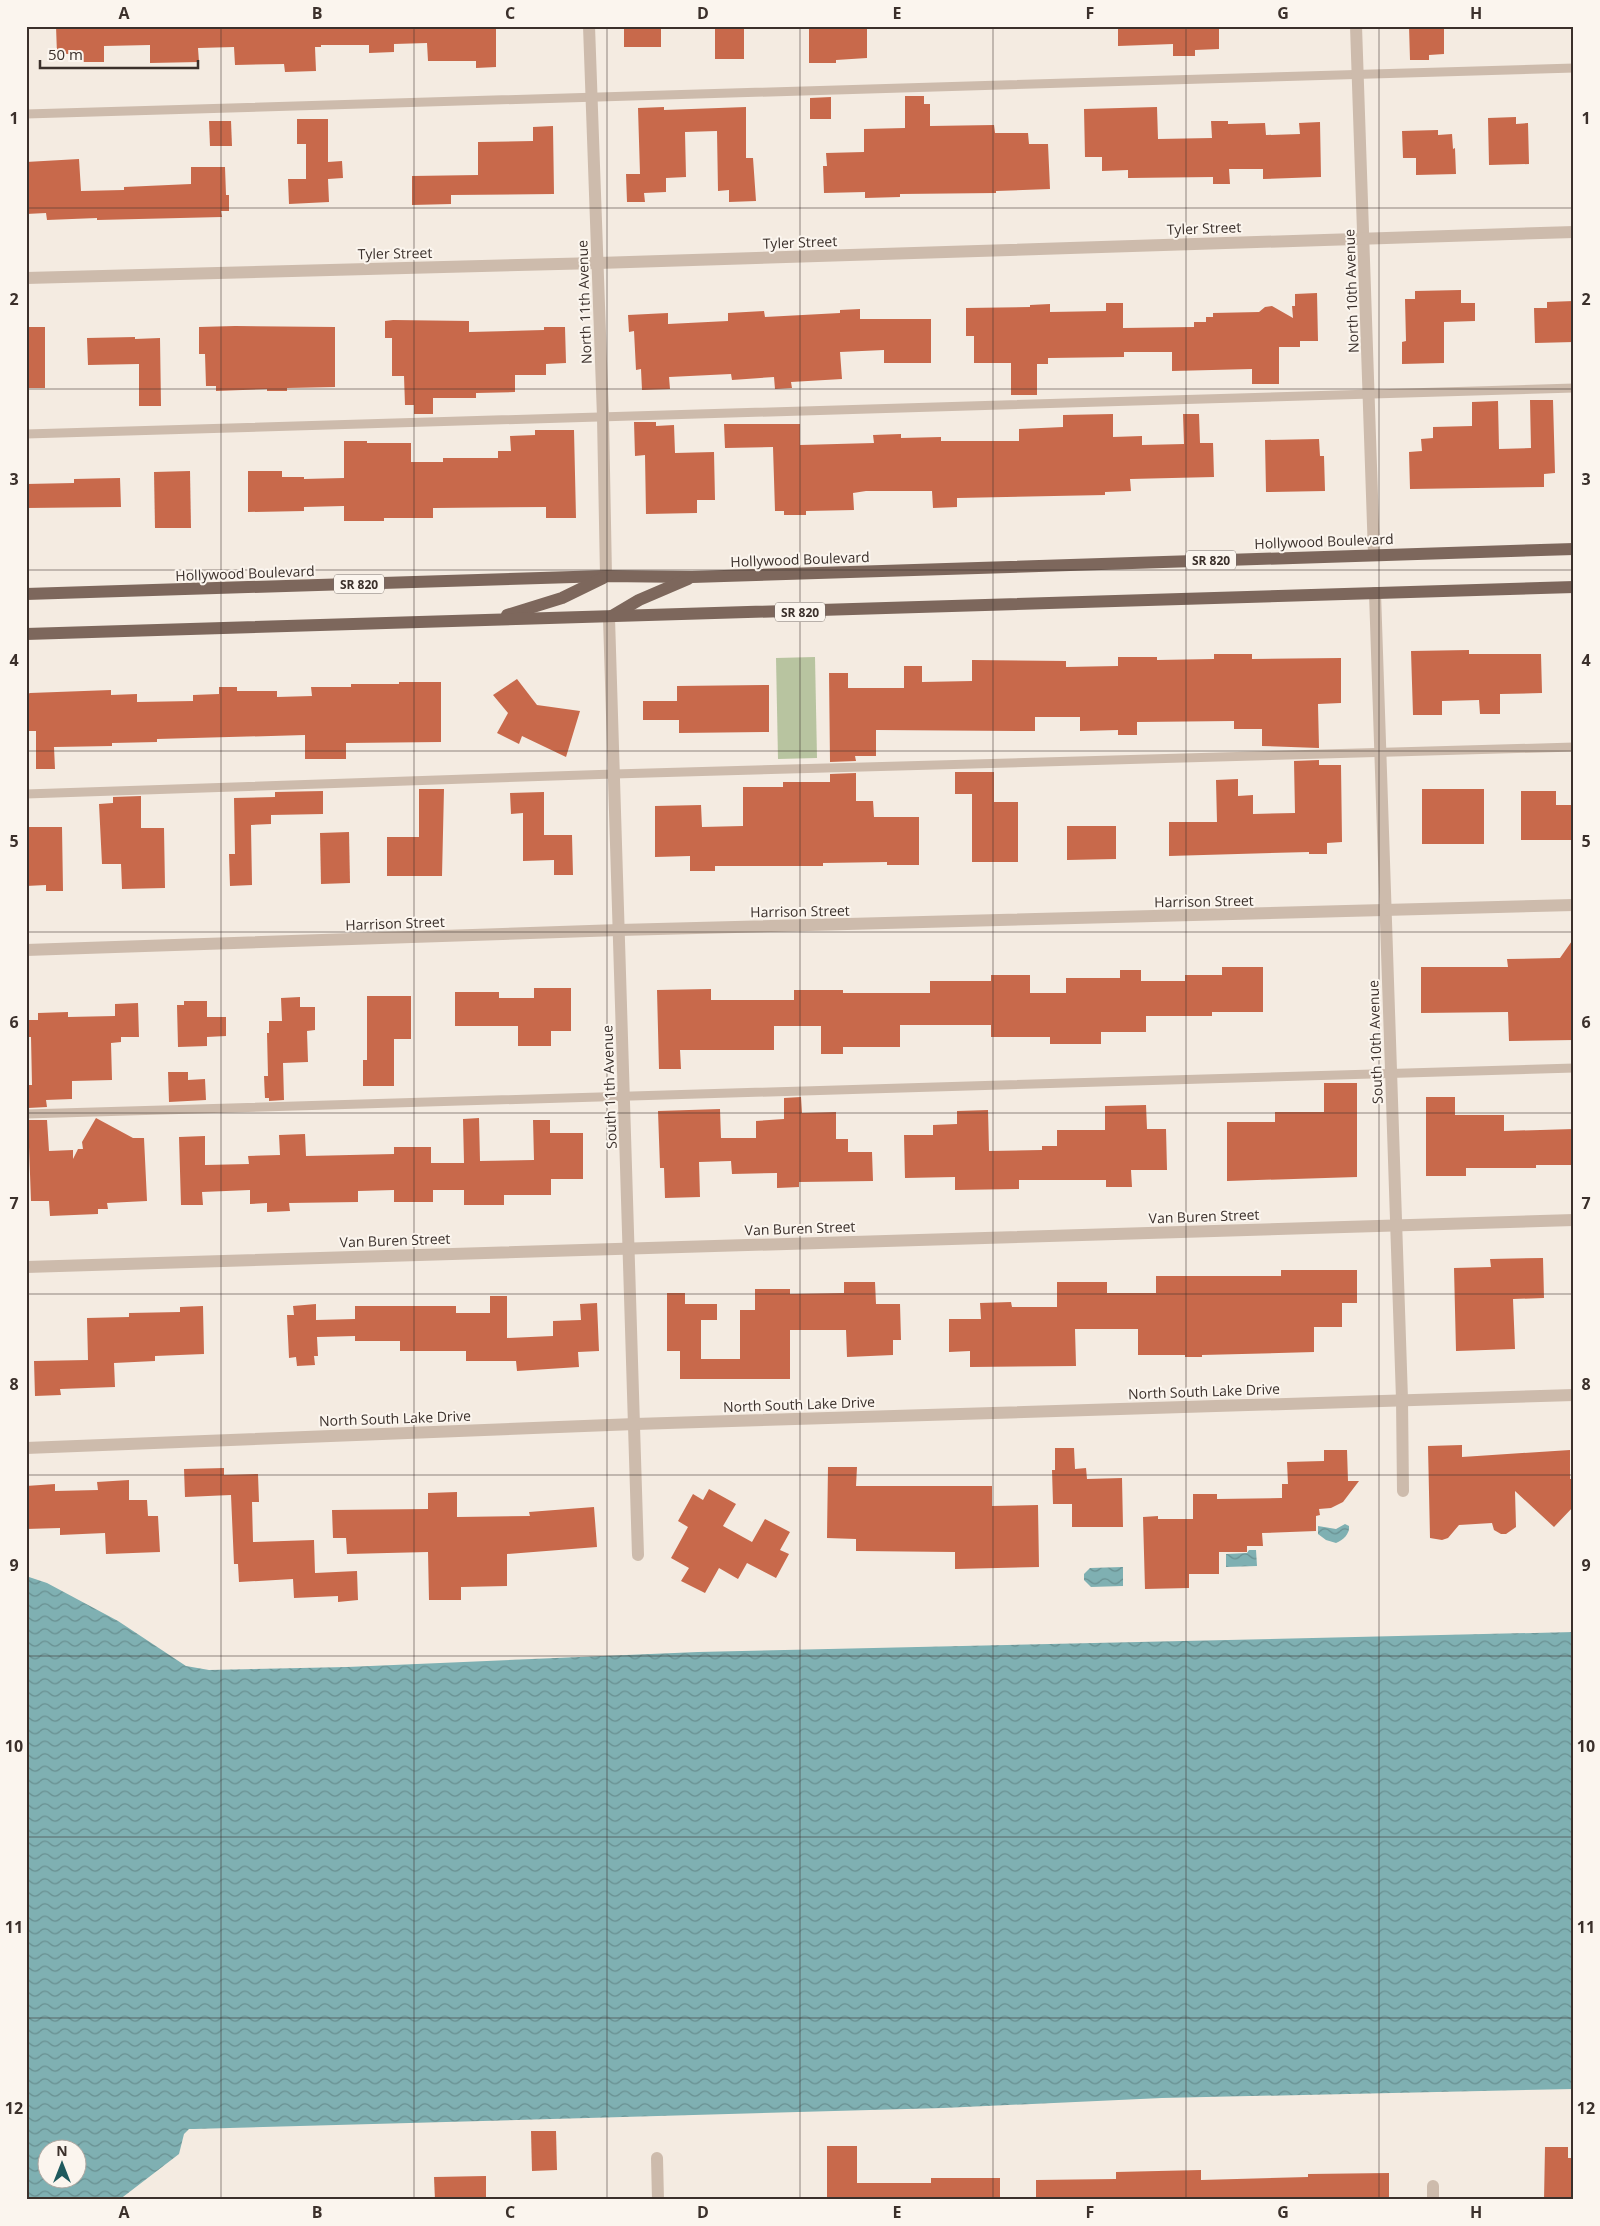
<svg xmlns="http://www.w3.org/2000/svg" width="1600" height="2226" viewBox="0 0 1600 2226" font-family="'Open Sans',sans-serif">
<defs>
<pattern id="water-waves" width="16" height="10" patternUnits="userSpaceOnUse" patternTransform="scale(1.25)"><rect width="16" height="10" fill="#7fb0b2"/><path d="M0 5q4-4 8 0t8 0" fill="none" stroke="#699091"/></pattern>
</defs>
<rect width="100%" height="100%" fill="#f4ebe1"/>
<path fill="#b8c4a0" d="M815,657L817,758L778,759L776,658Z"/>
<g fill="url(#water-waves)" fill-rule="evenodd">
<path d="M1345,1524L1349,1526C1350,1534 1343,1540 1336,1543L1326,1540L1318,1534V1526L1336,1529Z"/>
<path d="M1249,1550H1256L1257,1566L1226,1567V1554L1247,1553Z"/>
<path d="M1123,1567V1586L1091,1587L1084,1580V1574L1090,1568Z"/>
<path d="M26,1576L47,1583L118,1621L186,1666L209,1670L347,1667L698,1652L1574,1632V2089L1162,2098L943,2108L194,2129H189L184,2134L179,2154L119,2200H26ZM78,2148V2178H48V2148Z"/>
</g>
<g fill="#c8694b">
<path d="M56,26H496V67L476,68V61H428L427,43L394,44V52L369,53V45H321V47H315L316,71L285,72L284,64L235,65L234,47L198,48L199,62L150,63V45L104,46V62H78V54H57Z"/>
<path d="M641,26H661V47H624V29H641Z"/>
<rect x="715" y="26" width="29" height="33"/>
<path d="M809,26H867V58L836,60V63H809Z"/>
<path d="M1118,26H1219V49L1195,50V56H1173V44L1118,46Z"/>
<path d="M1409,26H1444V54L1429,55V60H1410Z"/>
<path d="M905,96H924V104H930V126L994,125L995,133H1028L1029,144H1048L1050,189L996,191V193L900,194V197L865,198V192L824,193L823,166H827L826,153L864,152V129L905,128Z"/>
<path d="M831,97V119H810V98Z"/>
<path d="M664,107V110L746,107V158H753L756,201L729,202V190L718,191L717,131L685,132L686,177L666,178V192L644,193L645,202H627L626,174H640L638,108Z"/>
<path d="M1157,107L1158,139L1212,138L1211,121H1228V124L1265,123L1266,135L1300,134L1299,123L1320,122L1321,177L1263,179V169H1229L1230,184H1213V177L1128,178V170L1102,171V157H1085L1084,109Z"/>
<path d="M1516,117V124L1528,123L1529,164L1489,165L1488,118Z"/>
<path d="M297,119H328V162L342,161L343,178L328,179L329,202L289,204L288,179H306V144H297Z"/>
<path d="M209,121H231L232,146H210Z"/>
<path d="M553,126L554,194L451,195V204L412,205V176L478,175V142L533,141V127Z"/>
<path d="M1438,130V135L1452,134L1453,149L1455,148L1456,174L1416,175V158H1403L1402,131Z"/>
<path d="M79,159L81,191L124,190V187L191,184V167H225L226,195H229V211H221L222,217L97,220V218L47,220L46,213L26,214V162Z"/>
<path d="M1461,290V303H1475V321L1444,322V363L1402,364V342L1406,341L1405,299H1415V291Z"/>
<path d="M1317,293L1318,341H1300V347H1279V384H1252V369L1172,371V352H1124V357L1048,358V364H1037V395H1011V363H974V336H966V308L1030,307V305L1050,304V312L1106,311V303H1123V328L1194,327V322H1206V317H1213V313L1259,312L1265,307L1272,306L1293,318L1292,306H1295V294Z"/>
<path d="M1574,301V342L1535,343L1534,308H1547V302Z"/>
<path d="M860,309V319H931V363H884V350L840,352L842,379L791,382L792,388L775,389L774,377L732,380L731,374L669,377L670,389L642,390L641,369L636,370L634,331L629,332L628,315L668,313V324L728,321V313L764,311L765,317L840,313V310Z"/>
<path d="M393,320L469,321V332L544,330V327H565L566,363L546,364V375H515V392L476,393V398H433V414H414V405H405L404,376H392V338H385V321Z"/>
<path d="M235,326L335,327V387L287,388V391H267V389L216,391V386H206L205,354H199V327Z"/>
<rect x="26" y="327" width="19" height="61"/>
<path d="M135,337V339L160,338L161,406H139V364L88,365L87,338Z"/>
<path d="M1530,400H1553L1555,473L1544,474V487L1410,489L1409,452L1422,451L1421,439L1433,438V427L1472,426V402L1498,401L1499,449L1531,448Z"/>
<path d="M1113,414V437L1142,436V445L1184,444L1183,414H1199L1200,443H1213L1214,477L1130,479L1131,491L1105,492V495L957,498V507L933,508L932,491H866L853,493L854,510L806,511V515H784V511H775L773,447L725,448L724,424H800V445L874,443L873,435L901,434V438L941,437V441H1019V429L1063,427V415Z"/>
<path d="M634,422H656V426L674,425L675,453L714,452L715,500H697V513L646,514L645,455L635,456Z"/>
<path d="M535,430H574L576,518H546V507L433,508V518H384V521H344V506L304,507V511L248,512V471H282V477H304V479L344,478V441H367V443H411V462H443V458H498V451H511L510,436L535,435Z"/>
<path d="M1319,439L1320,456H1324L1325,491L1266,492L1265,440Z"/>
<path d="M190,471L191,528H155L154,472Z"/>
<path d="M120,478L121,507L26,508V484L74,483V479Z"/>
<path d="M1469,650V654H1541L1542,693L1500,694V714H1480L1479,700L1442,701V715H1413L1411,651Z"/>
<path d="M1214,654H1252V659L1341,658V703L1318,704L1319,748L1262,746V729H1234V721L1137,722V735H1118V730L1080,731V717H1035V731L876,730V756H855L856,761L830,762L829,673H848V688H904V666H922V682L972,681V660L1066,661V667L1118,666V657H1157V660L1214,659Z"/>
<path d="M517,679L537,705L580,711L566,757L522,736L519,744L497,733L508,713L493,695Z"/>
<path d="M399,682H441V742L346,743V759H305V735L157,739V742L112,743V746L54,747L55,769H36V731H26V695L30,693L111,690V695L137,694V702L193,701V695L219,694V687H237V691H277V697L312,696L311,687H351V684H399Z"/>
<path d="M769,685V732L679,733V720H643V701H677V686Z"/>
<path d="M1319,760V765H1341L1342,842L1327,843V854H1309V852L1169,856V822H1217L1216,780L1238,779V796L1253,795V814L1295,813L1294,761Z"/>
<path d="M955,772H994V802H1018V862H972V794H955Z"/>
<path d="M856,773V801H873L874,817H919V865H887V862L823,863V866H715V871H690V856L655,857V806L701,805L702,827L743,826V787H783V782H830V774Z"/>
<path d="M419,789H444L442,876H387V837H419Z"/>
<rect x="1422" y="789" width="62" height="55"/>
<path d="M323,791V814L271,815V824L251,825L252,885L230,886L229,854H235L234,798L275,797V792Z"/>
<path d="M1521,791H1556V805H1574V840H1521Z"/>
<path d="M544,792V835H572L573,875H554V860L523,861V813L511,814L510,793Z"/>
<path d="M141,796V828H164L165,888L122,889L121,864H102L99,804L113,803V797Z"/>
<path d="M1067,826H1116V859L1067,860Z"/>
<path d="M26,827H62L63,891H46V885L26,886Z"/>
<path d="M349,832L350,883L321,884L320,833Z"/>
<path d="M1574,938V1040L1509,1041L1508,1012L1421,1013V967H1508L1507,959L1560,958Z"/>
<path d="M1222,967H1263V1012H1212V1016H1146V1032H1101V1044H1050V1037H991V1025H900V1047H843V1054H821V1026H774V1050H680L681,1069H659L657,990L711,989V1000H794V990H843V993H930V981H991V975H1030V993H1066V978H1120V970H1141V981H1185V975H1222Z"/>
<path d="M534,988H571V1031H551V1046H518V1026H455V992H499V998H534Z"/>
<path d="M367,996H411V1039H394V1086H363V1060H367Z"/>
<path d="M300,997V1007H315V1030L307,1031L308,1062L283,1063L284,1100L269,1101V1098H265L264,1076H268L267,1033H269V1021H282L281,998Z"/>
<path d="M184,1001H207V1017H226V1036L207,1037V1046L178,1047L177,1005H184Z"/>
<path d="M138,1003L139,1037H121V1042L111,1043L112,1080L72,1081V1099L46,1100L47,1107L28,1108L26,1085H32L31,1037H28V1020H38V1013L68,1012V1017L115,1016V1004Z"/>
<path d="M168,1072H188V1080L205,1079L206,1100L169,1102Z"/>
<path d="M1324,1083H1357V1177L1227,1181V1122H1275V1112H1324Z"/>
<path d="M801,1097L802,1113L836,1112V1139H848V1152H872L873,1181L799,1182V1187L777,1188V1173L732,1174L731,1161L699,1162L700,1197L665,1198L664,1168H660L658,1111L720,1109L721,1138H756V1121L784,1119V1098Z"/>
<path d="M1426,1097H1455V1115H1504V1131L1574,1129V1165H1536V1168H1466V1176H1426Z"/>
<path d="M1146,1105L1147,1129H1166L1167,1170H1131L1132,1187H1106V1180H1019V1189L955,1190V1177L905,1178L904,1135H933V1125L957,1124V1111L988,1110L989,1151L1042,1150V1146H1057V1130H1105V1106Z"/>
<path d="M96,1118L133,1138H144L147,1201L107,1203L108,1209H98V1214L50,1216L49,1201H31L28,1120H47L49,1151L73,1150V1159L78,1149H83L82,1142Z"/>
<path d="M479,1118L480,1161L534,1160L533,1120H550V1133H583V1179H551V1195H504V1205H464V1190H433V1202H394V1190L358,1191V1202L289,1203L290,1211L267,1212V1203L250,1204V1190L202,1192L203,1205H181L179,1137L205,1136V1165L249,1164L248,1156L280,1155L279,1135L305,1134L306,1156L394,1154V1147H431V1163H464L463,1119Z"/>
<path d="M1543,1258L1544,1298L1513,1299L1515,1349L1456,1351L1454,1268L1491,1267L1490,1259Z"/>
<path d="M1281,1270H1357V1303H1342V1327H1314V1352L1202,1355V1357H1185V1355H1138V1329H1075L1076,1366L970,1367V1351L949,1352V1319H981L980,1303L1011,1302L1012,1307H1057V1282H1107V1293H1156V1276H1281Z"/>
<path d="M844,1282H875L876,1304H900L901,1340H893V1355L847,1357L846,1330H790V1379H680V1351H667V1293H685V1304H717V1320H701V1359H740V1310H755V1289H790V1294L844,1293Z"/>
<path d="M490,1296H507V1338L553,1336V1321L581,1320L580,1304L597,1303L599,1351L578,1352L579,1367L517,1371L516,1361H466V1351H400V1341H355V1336L317,1337L318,1356H314L315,1365L297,1366L296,1357L289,1358L287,1315H294L293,1306L316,1304V1320L355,1319V1306H456V1313H490Z"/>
<path d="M203,1306L204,1354L155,1356V1361L114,1363L115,1387L60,1389L61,1395L35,1396L34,1361L88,1360L87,1318L129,1317V1313L180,1312V1307Z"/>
<path d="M1462,1445V1457L1570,1450V1479H1574V1506L1554,1527L1515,1491L1516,1527L1506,1534H1501L1494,1530L1492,1523L1459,1525L1448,1538L1442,1540L1430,1538L1428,1446Z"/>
<path d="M1055,1448H1074L1075,1469L1086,1468L1087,1479L1122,1478L1123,1527H1072V1504H1053L1052,1470H1055Z"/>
<path d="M1324,1450H1347L1348,1481H1359L1343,1502L1331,1508L1319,1509L1320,1515L1316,1516V1531L1262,1533L1263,1546H1247V1552H1219V1574H1189V1588L1145,1589L1143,1517L1158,1516V1519H1193V1494H1217V1499L1282,1498V1484H1288L1287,1462L1324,1461Z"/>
<path d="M828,1467H857L856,1486H992V1506L1038,1505L1039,1567L955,1569V1552L856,1551V1539L827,1538Z"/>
<path d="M224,1468V1475L258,1474L259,1502H252L253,1542L314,1540L315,1573L357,1571L358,1600L338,1602V1596L294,1598L293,1579L239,1582L238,1564H234L231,1495L185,1497L184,1469Z"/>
<path d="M129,1480V1500H147L148,1516H158L160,1552L106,1554L105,1533L60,1535V1528L26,1529V1486L55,1484V1491L98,1490L97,1482Z"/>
<path d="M709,1489L736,1504L723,1526L752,1542L765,1519L790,1532L780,1550L789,1554L776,1578L747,1563L738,1579L719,1568L705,1593L681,1581L689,1568L671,1558L688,1527L678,1521L693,1494L703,1500Z"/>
<path d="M457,1492V1517L530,1516L529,1512L594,1507L597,1547L507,1554V1586L461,1587V1600H429L428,1552L347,1554L346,1538H333L332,1510L428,1509V1493Z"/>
<path d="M531,2131H556L557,2170L532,2171Z"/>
<path d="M827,2146H857V2183H931V2178H1000V2200H827Z"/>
<path d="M1545,2147H1568V2158H1574V2200H1544Z"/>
<path d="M1201,2170V2180L1308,2177V2174L1389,2173V2200H1036V2180L1116,2179V2172Z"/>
<path d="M486,2176V2200H435L434,2177Z"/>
</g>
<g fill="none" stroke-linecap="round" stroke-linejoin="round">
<g stroke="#cdbbac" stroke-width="9">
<path d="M26,114L1574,68"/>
<path d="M26,434L1574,388"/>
<path d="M26,794L614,774L1574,747"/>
<path d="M26,1114L1574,1068"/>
</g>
<g stroke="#cdbbac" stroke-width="12">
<path d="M589,26L603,417L606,576"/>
<path d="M1356,26L1374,554"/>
<path d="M26,278L598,263L1574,232"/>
<path d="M1375,593L1402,1399L1403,1491"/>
<path d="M609,618L638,1555"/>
<path d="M26,950L619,930L1574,905"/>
<path d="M26,1267L1574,1220"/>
<path d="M26,1448L635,1424L1574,1395"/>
<path d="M657,2158L658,2200"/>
<path d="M1433,2186V2200"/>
</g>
<g stroke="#7d675c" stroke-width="12">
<path d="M26,594L606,576L692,577L1574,549"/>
<path d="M507,615L562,598L603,578"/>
<path d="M612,616L639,600L688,579"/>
<path d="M26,634L1574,587"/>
</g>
</g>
<path fill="none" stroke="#3b302b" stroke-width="1" stroke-opacity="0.55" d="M221,26V2200M414,26V2200M607,26V2200M800,26V2200M993,26V2200M1186,26V2200M1379,26V2200M26,208H1574M26,389H1574M26,570H1574M26,751H1574M26,932H1574M26,1113H1574M26,1294H1574M26,1475H1574M26,1656H1574M26,1837H1574M26,2018H1574"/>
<g text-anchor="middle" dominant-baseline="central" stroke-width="4" stroke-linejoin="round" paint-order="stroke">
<g fill="#fbf5ee" stroke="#756b66" stroke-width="1">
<rect x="1186" y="550.5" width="50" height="19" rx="4"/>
<rect x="334" y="574.5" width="50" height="19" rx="4"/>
<rect x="775" y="602.5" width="50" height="19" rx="4"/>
</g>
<g font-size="12" font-weight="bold" fill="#3b302b">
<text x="1211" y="560">SR 820</text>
<text x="359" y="584">SR 820</text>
<text x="800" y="612">SR 820</text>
</g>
<g font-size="14" fill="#3b302b" stroke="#fbf5ee">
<text transform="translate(1204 228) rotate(-2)">Tyler Street</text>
<text transform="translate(800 242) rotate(-2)">Tyler Street</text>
<text transform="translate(395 253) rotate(-1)">Tyler Street</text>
<text transform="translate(1351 291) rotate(-92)">North 10th Avenue</text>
<text transform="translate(584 302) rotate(-92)">North 11th Avenue</text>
<text transform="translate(1324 541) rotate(-2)">Hollywood Boulevard</text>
<text transform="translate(800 559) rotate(-2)">Hollywood Boulevard</text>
<text transform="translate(245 573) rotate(-2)">Hollywood Boulevard</text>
<text transform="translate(1204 901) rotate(-1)">Harrison Street</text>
<text transform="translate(800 911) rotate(-1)">Harrison Street</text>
<text transform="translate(395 923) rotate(-2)">Harrison Street</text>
<text transform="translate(1375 1042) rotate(-92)">South 10th Avenue</text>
<text transform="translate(609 1087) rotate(-92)">South 11th Avenue</text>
<text transform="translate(1204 1216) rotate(-2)">Van Buren Street</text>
<text transform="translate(800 1228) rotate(-2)">Van Buren Street</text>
<text transform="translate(395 1240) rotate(-2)">Van Buren Street</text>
<text transform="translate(1204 1391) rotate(-2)">North South Lake Drive</text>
<text transform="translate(799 1404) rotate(-2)">North South Lake Drive</text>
<text transform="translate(395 1418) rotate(-2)">North South Lake Drive</text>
</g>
</g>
<rect width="1600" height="2226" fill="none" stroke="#fbf5ee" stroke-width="55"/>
<g transform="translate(62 2164)"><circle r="24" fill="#fbf5ee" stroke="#aea6a0"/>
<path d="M0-4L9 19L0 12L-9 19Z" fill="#1f5a5e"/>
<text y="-8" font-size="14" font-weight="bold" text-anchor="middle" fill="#3b302b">N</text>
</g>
<path d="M40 60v8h158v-8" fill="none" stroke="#3b302b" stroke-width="2.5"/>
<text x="48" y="60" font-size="15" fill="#3b302b" stroke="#fbf5ee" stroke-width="4" paint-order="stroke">50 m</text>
<rect x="28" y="28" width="1544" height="2170" fill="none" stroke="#3b302b" stroke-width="2"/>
<g font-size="16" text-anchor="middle" font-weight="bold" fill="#3b302b">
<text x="124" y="19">A</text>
<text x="317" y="19">B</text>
<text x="510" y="19">C</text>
<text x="703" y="19">D</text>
<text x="897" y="19">E</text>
<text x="1090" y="19">F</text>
<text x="1283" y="19">G</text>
<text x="1476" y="19">H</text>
<text x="14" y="124">1</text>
<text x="1586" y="124">1</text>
<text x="14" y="305">2</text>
<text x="1586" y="305">2</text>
<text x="14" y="485">3</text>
<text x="1586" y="485">3</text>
<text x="14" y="666">4</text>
<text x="1586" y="666">4</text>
<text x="14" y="847">5</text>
<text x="1586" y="847">5</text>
<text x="14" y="1028">6</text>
<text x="1586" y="1028">6</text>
<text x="14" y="1209">7</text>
<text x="1586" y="1209">7</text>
<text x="14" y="1390">8</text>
<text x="1586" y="1390">8</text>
<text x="14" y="1571">9</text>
<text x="1586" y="1571">9</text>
<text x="14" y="1752">10</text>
<text x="1586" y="1752">10</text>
<text x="14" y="1933">11</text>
<text x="1586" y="1933">11</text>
<text x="14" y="2114">12</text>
<text x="1586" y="2114">12</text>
<text x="124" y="2218">A</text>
<text x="317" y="2218">B</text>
<text x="510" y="2218">C</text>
<text x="703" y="2218">D</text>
<text x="897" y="2218">E</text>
<text x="1090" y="2218">F</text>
<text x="1283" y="2218">G</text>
<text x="1476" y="2218">H</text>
</g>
</svg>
